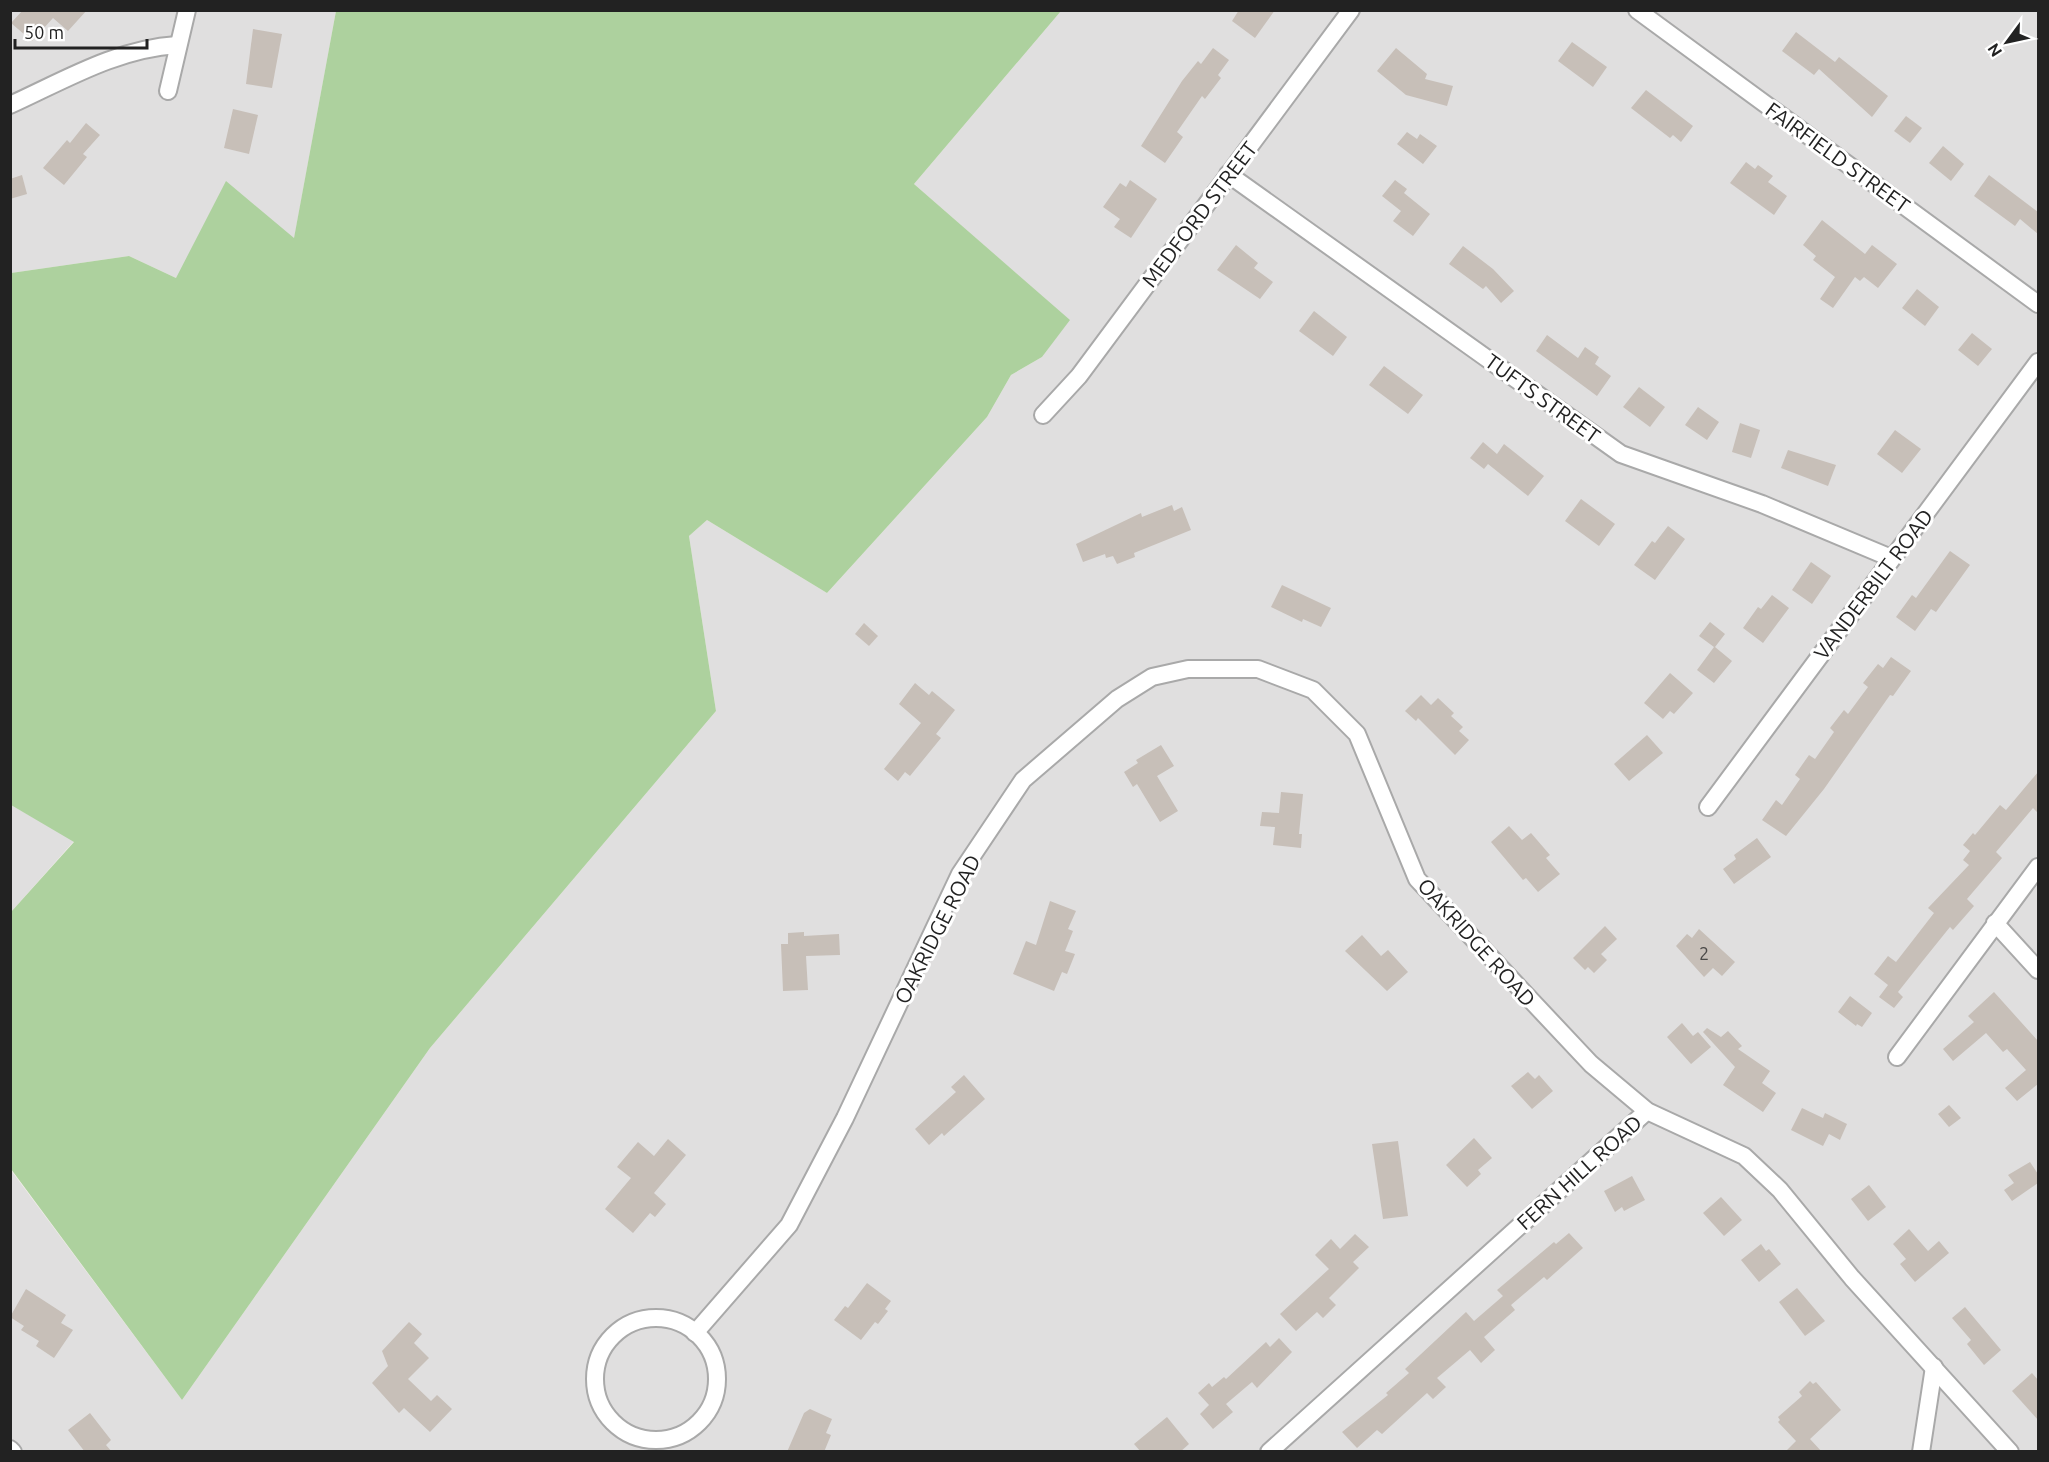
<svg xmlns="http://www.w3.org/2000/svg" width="2049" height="1462" viewBox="0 0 2049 1462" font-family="Ubuntu,sans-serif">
<rect width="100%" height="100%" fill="#f2efe9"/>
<g fill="#e0dfdf">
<path d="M10,11H336L294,239L176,278L129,256L11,273Z"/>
<path d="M1061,11H2038V1451H11L10,1169L182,1400L430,1048L716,711L689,536L707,520L827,593L987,417L1011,375L1042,357L1069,320L914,184Z"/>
<path d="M11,805L74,841L11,912Z"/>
</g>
<path fill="#add19e" d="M336,11H1061L914,184L1070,320L1042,357L1011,375L987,417L827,593L707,520L689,536L716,711L430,1048L182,1400L11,1169V912L74,842L11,805V273L129,256L176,278L226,181L294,238Z"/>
<g fill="#c7bfb8">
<path d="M23,10H87L68,31L53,18L32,41L11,23Z"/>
<path d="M1239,10H1275L1255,38L1232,21Z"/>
<path d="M253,29L282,34L272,88L246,84Z"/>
<path d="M1796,32L1835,62L1839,57L1888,96L1872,117L1819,69L1814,75L1782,51Z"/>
<path d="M1572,42L1607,67L1593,87L1558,61Z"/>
<path d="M1213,48L1229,60L1218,75L1221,78L1205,99L1202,96L1177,132L1183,137L1165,163L1141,146L1182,81L1198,61L1201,64Z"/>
<path d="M1396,48L1427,74L1425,79L1453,86L1447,106L1406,95L1377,71Z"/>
<path d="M1646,90L1693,126L1681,142L1673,135L1670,138L1631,108Z"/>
<path d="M233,109L258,115L249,154L224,148Z"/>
<path d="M1906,116L1922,128L1910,143L1894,131Z"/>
<path d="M86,123L100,135L83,154L87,157L64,185L43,168L67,140L70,143Z"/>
<path d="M1407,132L1417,139L1420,134L1437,146L1423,164L1397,144Z"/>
<path d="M1943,146L1964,164L1951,181L1929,163Z"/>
<path d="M1746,162L1755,169L1758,165L1773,176L1768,182L1787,196L1774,215L1730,183Z"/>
<path d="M22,175L27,194L10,199V179Z"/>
<path d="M1989,175L2038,212V234L2020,219L2015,226L1974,196Z"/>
<path d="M1130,180L1157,199L1131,238L1114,227L1120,219L1103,207L1120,183L1126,187Z"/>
<path d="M1395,180L1407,189L1404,193L1430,214L1413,236L1393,221L1401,211L1382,196Z"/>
<path d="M1822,220L1865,254L1872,245L1897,264L1878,288L1864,277L1860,281L1855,277L1833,308L1820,299L1835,277L1813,260L1816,256L1803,245Z"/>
<path d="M1236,245L1258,263L1254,268L1273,282L1260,299L1217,270Z"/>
<path d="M1463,246L1493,269L1514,291L1501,303L1486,286L1483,289L1449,264Z"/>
<path d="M1917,289L1939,307L1925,326L1902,308Z"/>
<path d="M1314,311L1347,337L1333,356L1299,331Z"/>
<path d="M1972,333L1992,349L1978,366L1958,350Z"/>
<path d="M1547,335L1578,358L1585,347L1599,357L1595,364L1611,376L1597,396L1536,351Z"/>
<path d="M1384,366L1423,395L1408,414L1369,385Z"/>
<path d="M1639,387L1665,407L1650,427L1623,407Z"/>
<path d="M1698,407L1719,422L1707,440L1685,425Z"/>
<path d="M1740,423L1760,430L1751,458L1732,452Z"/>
<path d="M1895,430L1921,449L1902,473L1877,454Z"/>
<path d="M1483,442L1497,454L1504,444L1544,476L1528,496L1488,464L1484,469L1470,458Z"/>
<path d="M1788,450L1836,465L1828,486L1781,468Z"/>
<path d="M1581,499L1615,524L1599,546L1565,521Z"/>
<path d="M1172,505L1174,511L1182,507L1191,530L1134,553L1135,557L1117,564L1113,556L1106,558L1105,554L1083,562L1076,544L1141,513L1142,517Z"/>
<path d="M1668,526L1685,539L1655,580L1634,565L1652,541L1655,543Z"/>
<path d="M1950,551L1970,565L1936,612L1931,609L1915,631L1896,617L1912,595L1916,598Z"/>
<path d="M1811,562L1831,576L1812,604L1792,590Z"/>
<path d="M1282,585L1331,608L1321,627L1303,619L1302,622L1271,607Z"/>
<path d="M1772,595L1789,608L1763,643L1743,628L1758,607L1761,609Z"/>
<path d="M1710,622L1725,634L1715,647L1732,661L1714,683L1697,670L1714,647L1699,636Z"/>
<path d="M864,623L878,636L869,646L855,634Z"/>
<path d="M1891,657L1911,671L1893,696L1890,695L1824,789L1786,836L1762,820L1776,800L1782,805L1800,779L1795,775L1809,755L1815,759L1834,732L1830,728L1844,710L1848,714L1868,687L1863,683L1878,664L1883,668Z"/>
<path d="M1670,673L1693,693L1674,714L1670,711L1663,719L1644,703Z"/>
<path d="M915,683L929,695L932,691L955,710L936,734L941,738L910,776L905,772L898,781L884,769L921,723L899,704Z"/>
<path d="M1421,695L1431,705L1438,698L1454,713L1451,716L1463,727L1459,731L1469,740L1455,755L1418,718L1416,721L1405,711Z"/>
<path d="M1647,735L1663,753L1629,781L1614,764Z"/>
<path d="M1161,745L1174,766L1157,776L1178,811L1160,822L1137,784L1133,787L1124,772L1138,763L1136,760Z"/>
<path d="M2038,772V813L2033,808L1996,852L2002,858L1967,899L1974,906L1953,930L1950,927L1921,963L1898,992L1903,997L1894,1008L1879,997L1888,985L1874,974L1888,956L1896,962L1934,913L1928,908L1969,865L1963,860L1970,851L1963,845L1973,833L1975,835L2000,805L2006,810Z"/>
<path d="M1281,792L1303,794L1299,834H1302L1301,848L1273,845L1275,827L1260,826L1262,812L1279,813Z"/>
<path d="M1509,826L1522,840L1531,833L1550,855L1546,858L1560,874L1538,892L1526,878L1523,880L1491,842Z"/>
<path d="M1757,838L1771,857L1734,884L1723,869L1736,859L1734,855Z"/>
<path d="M1050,901L1076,911L1068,929L1073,931L1065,951L1075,954L1067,974L1062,972L1054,991L1013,974L1026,941L1036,945Z"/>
<path d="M1605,926L1617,939L1601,954L1607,960L1594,973L1588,967L1585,970L1573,958Z"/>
<path d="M1699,929L1735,962L1722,976L1713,968L1704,977L1676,946L1687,934L1692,938Z"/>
<path d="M804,932V936L839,934L840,955L806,956L808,990L783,991L781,944H788V933Z"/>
<path d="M1362,935L1381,956L1388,950L1408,972L1387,991L1345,951Z"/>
<path d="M1994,992L2038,1041V1084L2017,1101L2005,1088L2026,1070L2007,1049L2003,1052L1986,1033L1953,1061L1943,1049L1974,1022L1968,1016Z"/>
<path d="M1850,996L1872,1013L1862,1027L1857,1024L1856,1026L1838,1012Z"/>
<path d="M1682,1023L1693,1036L1698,1032L1711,1047L1691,1064L1667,1037Z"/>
<path d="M1707,1028L1721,1037L1728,1031L1742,1046L1738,1049L1770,1071L1762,1083L1776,1093L1763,1112L1723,1085L1735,1067L1703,1032Z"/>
<path d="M1528,1072L1535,1079L1539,1075L1553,1091L1532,1109L1511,1086Z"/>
<path d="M964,1075L985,1099L944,1136L942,1133L929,1145L915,1129L956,1092L951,1087Z"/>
<path d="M1949,1105L1961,1118L1949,1127L1938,1114Z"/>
<path d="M1802,1108L1823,1118L1825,1113L1847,1124L1840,1140L1829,1134L1823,1146L1791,1130Z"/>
<path d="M1474,1138L1492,1158L1478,1170L1481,1174L1467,1187L1446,1165Z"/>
<path d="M668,1139L686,1155L654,1193L666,1204L655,1217L650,1213L633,1233L605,1209L631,1178L617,1167L638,1142L654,1156Z"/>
<path d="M1398,1141L1408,1216L1383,1219L1372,1144Z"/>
<path d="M2030,1162L2038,1174V1183L2012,1201L2004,1190L2014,1183L2008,1175Z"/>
<path d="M1632,1176L1645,1200L1624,1211L1622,1207L1615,1212L1604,1191Z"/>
<path d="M1869,1185L1886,1207L1868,1221L1851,1199Z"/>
<path d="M1721,1197L1742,1220L1724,1236L1703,1213Z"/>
<path d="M1909,1229L1928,1251L1939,1241L1949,1253L1915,1282L1900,1264L1906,1259L1893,1244Z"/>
<path d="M1569,1233L1583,1248L1547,1280L1544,1277L1511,1305L1515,1310L1484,1337L1495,1350L1481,1363L1470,1350L1437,1378L1446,1387L1433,1399L1427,1393L1382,1434L1377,1430L1357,1448L1342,1432L1388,1395L1386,1393L1409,1373L1405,1369L1466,1312L1474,1321L1503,1296L1497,1290L1554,1242L1556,1244Z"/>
<path d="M1355,1234L1369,1247L1353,1262L1359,1268L1329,1298L1336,1305L1323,1318L1317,1312L1296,1331L1280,1314L1329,1269L1315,1255L1331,1239L1340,1249Z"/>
<path d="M1761,1244L1766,1251L1769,1249L1781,1264L1759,1282L1741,1260Z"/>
<path d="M867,1283L891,1301L885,1309L888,1311L878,1324L875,1322L861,1340L834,1320L845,1306L848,1308Z"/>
<path d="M1797,1288L1825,1321L1805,1336L1779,1302Z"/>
<path d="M26,1289L66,1315L61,1323L73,1330L54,1358L36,1346L39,1341L21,1330L24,1326L10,1317Z"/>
<path d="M1965,1307L2001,1350L1984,1365L1967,1344L1971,1340L1952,1318Z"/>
<path d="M409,1322L422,1334L414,1343L429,1358L408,1379L431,1401L437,1395L452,1409L430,1432L404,1408L399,1413L372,1383L388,1366L382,1351Z"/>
<path d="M1279,1338L1292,1352L1257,1388L1252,1382L1226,1404L1233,1412L1213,1429L1200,1414L1209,1405L1198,1393L1209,1383L1212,1387L1224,1377L1226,1379L1266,1342L1270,1347Z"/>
<path d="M2032,1373L2038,1380V1420L2012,1391Z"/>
<path d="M1810,1381L1813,1384L1816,1382L1841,1410L1810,1439L1822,1452H1785L1796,1441L1778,1422L1780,1420L1778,1417L1802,1396L1799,1392Z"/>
<path d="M810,1409L832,1419L826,1433L831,1435L824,1452H787L804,1413Z"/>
<path d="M90,1413L111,1440L106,1445L112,1452H85L68,1430Z"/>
<path d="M1167,1417L1189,1444L1180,1452H1141L1134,1444Z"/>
</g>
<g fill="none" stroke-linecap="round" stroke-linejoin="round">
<g stroke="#a9a9a9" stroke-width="20">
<g id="minor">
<path d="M1637,10L2038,304"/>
<path d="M168,91L187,10"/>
<path d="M10,105C65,80 116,49 177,45"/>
<path d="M1228,174L1621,454L1762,504L1891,558"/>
<path d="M1043,415L1079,376L1351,10"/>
<path d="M1708,807L2038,362"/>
<path d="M1995,923L2038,970"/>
<path d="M1897,1057L2038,867"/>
<circle cx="656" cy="1379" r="61"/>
<path d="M695,1333L789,1225L845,1118L960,874L1023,780L1117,699L1152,677L1188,669H1258L1313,690L1357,734L1417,879L1591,1064L1647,1111L1744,1156L1780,1190L1852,1278L2010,1452"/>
<path d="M10,1449L13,1452"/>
<path d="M1269,1452L1647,1111"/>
<path d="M1921,1452L1934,1367"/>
</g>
</g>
<use href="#minor" stroke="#fff" stroke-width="16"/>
</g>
<g text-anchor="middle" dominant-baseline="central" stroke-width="6" stroke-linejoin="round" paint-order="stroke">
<g font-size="18" fill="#4b4948">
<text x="1704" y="953">2</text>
</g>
<g font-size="21" fill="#222" stroke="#fff">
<text transform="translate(1838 157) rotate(36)">FAIRFIELD STREET</text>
<text transform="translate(1199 214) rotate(-53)">MEDFORD STREET</text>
<text transform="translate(1543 398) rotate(36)">TUFTS STREET</text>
<text transform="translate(1873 584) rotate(-53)">VANDERBILT ROAD</text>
<text transform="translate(937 929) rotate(-63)">OAKRIDGE ROAD</text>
<text transform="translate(1477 942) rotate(48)">OAKRIDGE ROAD</text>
<text transform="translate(1579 1172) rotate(-42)">FERN HILL ROAD</text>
</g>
</g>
<rect width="2049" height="1462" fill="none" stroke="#222222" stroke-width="24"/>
<g transform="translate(2007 42) rotate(237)" stroke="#ffffff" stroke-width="4.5" paint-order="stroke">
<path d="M0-4.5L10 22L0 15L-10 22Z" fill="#222222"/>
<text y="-9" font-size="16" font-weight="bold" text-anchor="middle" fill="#222222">N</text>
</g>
<path d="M15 39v9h132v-9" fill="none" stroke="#222222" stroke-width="3"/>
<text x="24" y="39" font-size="18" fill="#222222" stroke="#ffffff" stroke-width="4.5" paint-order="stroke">50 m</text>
</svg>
